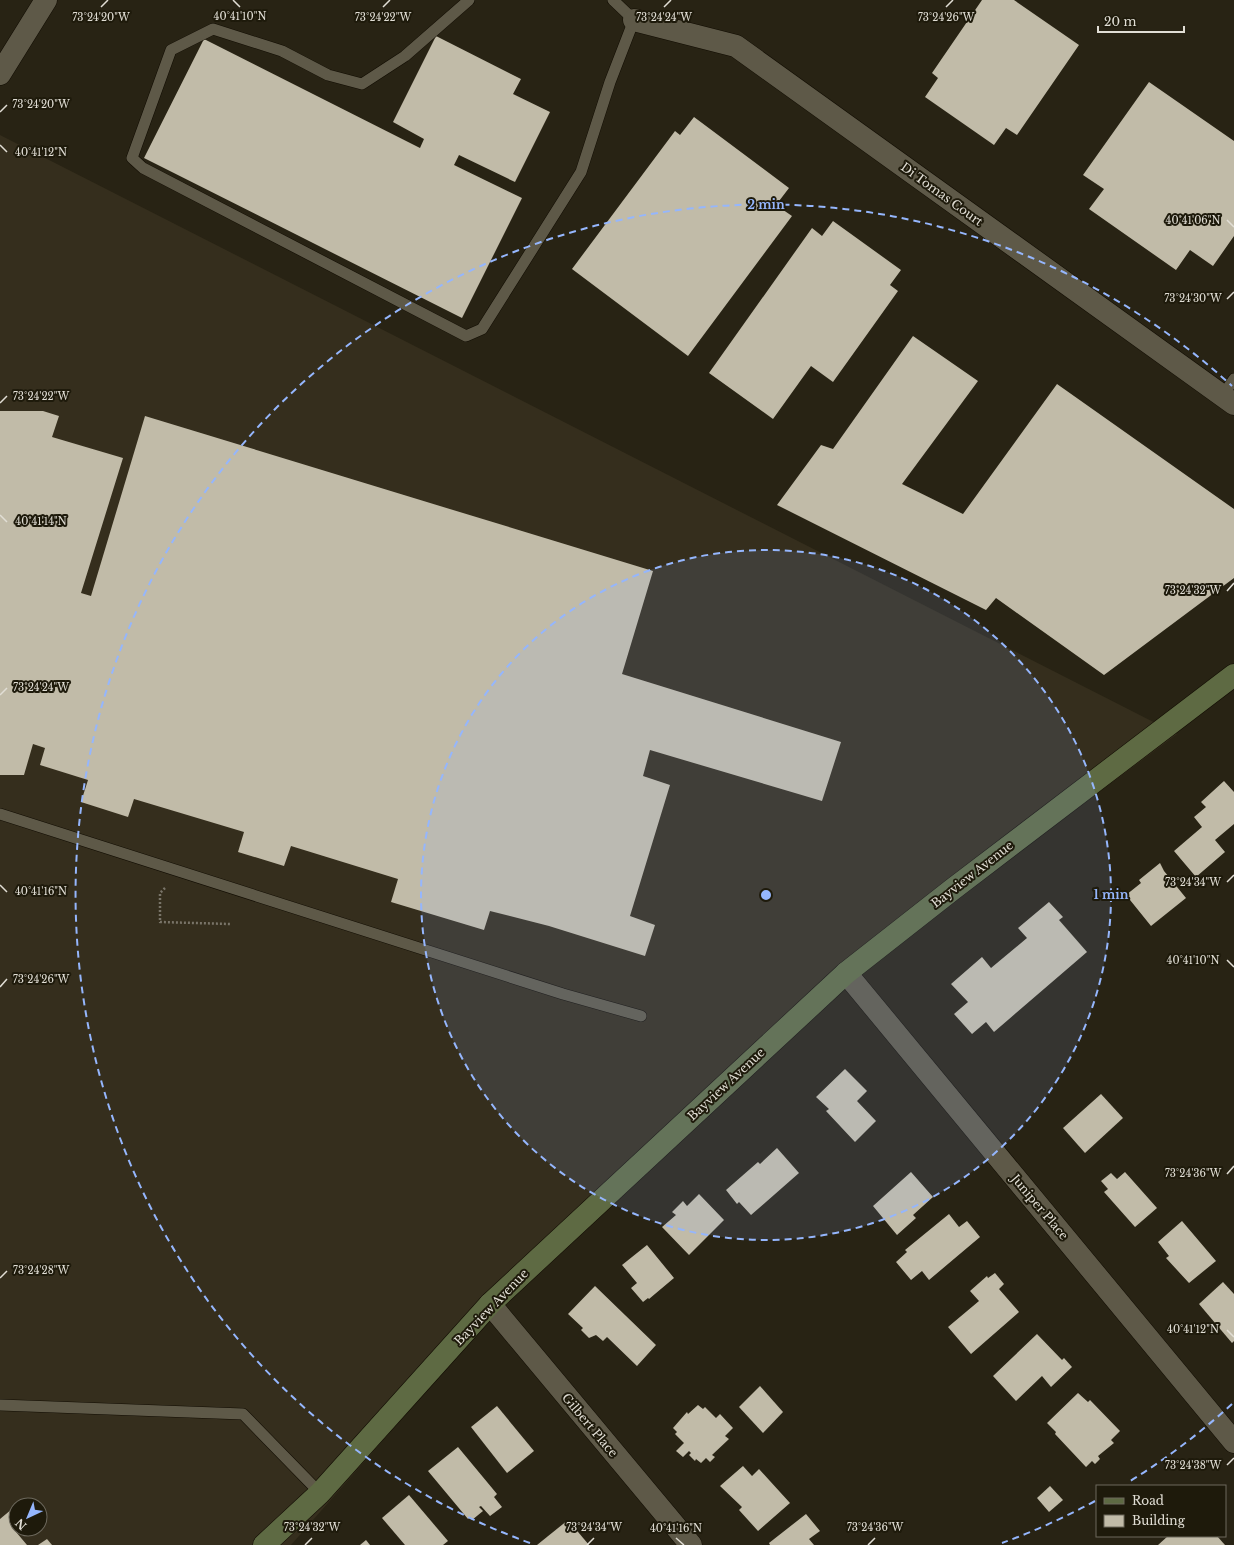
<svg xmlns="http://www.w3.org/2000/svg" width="1234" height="1545" viewBox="0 0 1234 1545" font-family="'Libre Baskerville',serif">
<rect width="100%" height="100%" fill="#282314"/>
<path fill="#352e1d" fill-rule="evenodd" d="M0,135L1177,734L871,963L489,1320L291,1545H0ZM16,1505H40V1529H16Z"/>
<g fill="#c1bba8">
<path d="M982,0H1014L1079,45L1017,135L1006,128L994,145L925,97L938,78L932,73Z"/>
<path d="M436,36L521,79L513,94L550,112L515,182L459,155L454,165L522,198L462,318L144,158L204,39L420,148L424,139L393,122Z"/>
<path d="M1149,82L1234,141V236L1213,266L1190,250L1176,270L1089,209L1104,189L1083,175Z"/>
<path d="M694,117L789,188L776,205L792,216L688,356L572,269L675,131L680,135Z"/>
<path d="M833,221L901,270L890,285L898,291L833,382L811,366L773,419L709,373L812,228L822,236Z"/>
<path d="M913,336L978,381L902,484L963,514L1057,384L1234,509V578L1104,675L996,598L986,610L777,505L821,445L833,449Z"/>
<path d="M0,411H43L59,416L52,437L123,458L81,593L91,596L145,416L653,571L622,674L841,742L822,801L650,750L643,776L670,785L630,916L655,925L645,956L549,926L490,911L484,930L391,902L398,879L291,846L284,866L238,852L244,832L134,799L128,817L81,802L88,780L40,765L45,748L33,744L24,775H0Z"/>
<path d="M1224,781L1234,792V824L1215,840L1225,852L1196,877L1174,851L1202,827L1194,817L1206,807L1201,802Z"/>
<path d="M1160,863L1164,871L1186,898L1151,926L1126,895L1141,883L1139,880Z"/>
<path d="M1049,902L1063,917L1059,920L1087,952L994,1032L986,1022L972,1034L954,1014L968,1002L951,984L982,957L991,968L1027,938L1018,928Z"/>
<path d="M845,1069L867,1091L857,1101L876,1121L855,1142L826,1111L829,1109L816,1097Z"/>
<path d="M1101,1094L1123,1118L1085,1153L1063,1128Z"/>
<path d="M777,1148L799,1173L751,1215L739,1202L737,1204L726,1190L758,1162L760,1164Z"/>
<path d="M911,1172L933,1197L913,1215L916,1218L897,1235L873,1206Z"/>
<path d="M1125,1172L1157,1208L1135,1227L1104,1192L1108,1189L1101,1181L1111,1173L1117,1179Z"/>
<path d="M699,1194L724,1220L689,1255L662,1227L676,1215L672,1212L683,1201L687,1206Z"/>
<path d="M949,1214L959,1227L967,1221L980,1237L929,1280L922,1271L911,1280L896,1262L907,1252L905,1250Z"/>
<path d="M1182,1221L1216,1261L1189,1283L1166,1258L1169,1256L1158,1242Z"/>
<path d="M647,1245L674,1278L649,1299L648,1298L643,1302L631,1288L637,1283L622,1265Z"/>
<path d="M995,1273L1004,1284L999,1289L1019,1312L971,1354L948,1327L979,1301L970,1291L987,1276L988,1278Z"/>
<path d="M1223,1282L1234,1294V1341L1232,1343L1199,1304Z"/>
<path d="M595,1286L656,1345L637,1366L607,1337L603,1341L596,1335L589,1338L581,1330L583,1328L568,1314Z"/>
<path d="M1037,1334L1062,1360L1064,1358L1072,1367L1051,1387L1042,1376L1016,1401L993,1376Z"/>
<path d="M760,1386L783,1412L763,1433L739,1407Z"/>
<path d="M1078,1393L1088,1402L1090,1400L1120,1431L1111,1440L1114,1443L1098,1456L1100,1459L1095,1464L1092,1461L1086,1467L1055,1434L1056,1432L1047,1423Z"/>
<path d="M698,1405L703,1409L705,1407L716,1418L720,1414L733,1428L725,1436L729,1439L712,1455L715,1457L710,1462L706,1458L701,1463L696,1459L695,1461L689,1455L691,1453L689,1451L683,1457L676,1451L684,1443L675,1434L677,1432L673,1428L687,1412L688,1414Z"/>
<path d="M497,1406L534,1451L507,1473L471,1427Z"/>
<path d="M458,1447L497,1494L494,1497L502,1507L490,1516L481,1506L479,1507L483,1511L472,1520L470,1517L468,1519L428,1471Z"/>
<path d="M743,1466L752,1476L759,1469L790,1503L758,1531L739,1510L742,1507L720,1486Z"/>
<path d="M1050,1486L1063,1500L1049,1512L1037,1498Z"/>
<path d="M409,1495L448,1541L443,1545H405L382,1518Z"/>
<path d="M12,1509L16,1514V1522L11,1526L27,1545H0V1519Z"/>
<path d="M806,1514L820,1531L809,1539L814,1545H770L769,1543Z"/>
<path d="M568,1520L589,1545H537Z"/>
<path d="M1168,1536H1217L1225,1545H1158Z"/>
<path d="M47,1539L52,1545H38Z"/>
<path d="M366,1540L370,1545H360Z"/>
</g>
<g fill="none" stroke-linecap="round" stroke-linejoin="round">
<g stroke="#110c02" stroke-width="12">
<g id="lane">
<path d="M469,0L405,56L362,84L328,75L282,51L213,29L171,50L132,158L143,168L466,336L482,329L581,172L610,82L634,20L613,0"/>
<path d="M1223,395L1234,379"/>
<path d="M0,814L563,994L641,1016"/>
<path d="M0,1405L243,1414L320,1493"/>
</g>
</g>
<g stroke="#110c02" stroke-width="23">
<g id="street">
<path d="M634,20L736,46L1234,404"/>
<path d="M0,74L46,0"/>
<path d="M846,973L1234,1442"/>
<path d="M490,1304L691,1545"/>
</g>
</g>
<g stroke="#110c02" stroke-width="23">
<path id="secondary" d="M264,1545L320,1493L490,1304L846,973L953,889L1234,675"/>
</g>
<path stroke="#797468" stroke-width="2.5" stroke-dasharray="2 2" stroke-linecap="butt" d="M165,888L160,893V922L230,924"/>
<use href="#lane" stroke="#5e5948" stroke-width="11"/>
<use href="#street" stroke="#5e5948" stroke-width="22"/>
<use href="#secondary" stroke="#5e6a43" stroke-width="22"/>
</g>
<path fill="none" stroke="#e1ded5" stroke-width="1.5" d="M233,0L240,7M101,7L108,0M383,7L390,0M664,7L671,0M946,7L953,0M0,112L7,105M0,145L7,152M1227,220L1234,227M1227,299L1234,292M0,403L7,396M0,515L7,522M1227,591L1234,583M0,695L7,688M1227,882L1234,875M0,885L7,892M1227,960L1234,967M0,987L7,979M1227,1174L1234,1166M0,1278L7,1271M1227,1330L1234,1337M1227,1465L1234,1458M676,1538L684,1545M305,1545L312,1538M587,1545L594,1538M868,1545L875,1538"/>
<circle cx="766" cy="895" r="345" fill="#95b6fd" fill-opacity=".12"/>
<g fill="none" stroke="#95b6fd" stroke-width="2" stroke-dasharray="7 5">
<circle cx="766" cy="895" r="345"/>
<path d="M1232 1404A690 690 0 0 1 1127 1483M1095 1501A690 690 0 0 1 1002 1543M530 1543A690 690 0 1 1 1232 386"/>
</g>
<g text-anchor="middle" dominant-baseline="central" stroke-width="4" stroke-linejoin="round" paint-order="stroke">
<g font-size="12" fill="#e1ded5" stroke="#1e1a0b">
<text transform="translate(942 194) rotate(36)">Di Tomas Court</text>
<text transform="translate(972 874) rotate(-38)">Bayview Avenue</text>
<text transform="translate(726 1084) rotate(-43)">Bayview Avenue</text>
<text transform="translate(1040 1207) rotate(50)">Juniper Place</text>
<text transform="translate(491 1307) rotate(-46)">Bayview Avenue</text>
<text transform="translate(590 1425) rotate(50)">Gilbert Place</text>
</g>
</g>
<g font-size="10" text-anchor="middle" fill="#e1ded5" stroke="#1e1a0b" stroke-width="4" stroke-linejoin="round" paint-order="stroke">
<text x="240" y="20">40°41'10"N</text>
<text x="101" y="21">73°24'20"W</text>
<text x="383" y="21">73°24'22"W</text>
<text x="664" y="21">73°24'24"W</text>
<text x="946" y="21">73°24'26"W</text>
<text x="41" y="108">73°24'20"W</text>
<text x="41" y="156">40°41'12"N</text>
<text x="1193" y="224">40°41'06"N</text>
<text x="1193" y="302">73°24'30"W</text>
<text x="41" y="400">73°24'22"W</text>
<text x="41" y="525">40°41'14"N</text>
<text x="1193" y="594">73°24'32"W</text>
<text x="41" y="691">73°24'24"W</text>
<text x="1193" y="886">73°24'34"W</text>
<text x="41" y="895">40°41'16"N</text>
<text x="1193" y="964">40°41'10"N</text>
<text x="41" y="983">73°24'26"W</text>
<text x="1193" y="1177">73°24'36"W</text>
<text x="41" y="1274">73°24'28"W</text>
<text x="1193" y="1333">40°41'12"N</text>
<text x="1193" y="1469">73°24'38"W</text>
<text x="312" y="1531">73°24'32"W</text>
<text x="594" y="1531">73°24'34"W</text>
<text x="875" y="1531">73°24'36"W</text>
<text x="676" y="1532">40°41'16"N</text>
</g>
<circle cx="766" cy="895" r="6" fill="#95b6fd" stroke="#1e1a0b" stroke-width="2"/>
<g font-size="12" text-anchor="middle" font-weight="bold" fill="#95b6fd" stroke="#1e1a0b" stroke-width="4" stroke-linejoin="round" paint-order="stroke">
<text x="766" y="209">2 min</text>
<text x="1111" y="899">1 min</text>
</g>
<rect x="1096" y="1485" width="130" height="52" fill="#1e1a0b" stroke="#6c685c"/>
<rect x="1104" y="1498" width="20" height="6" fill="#5e6a43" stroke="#6c685c"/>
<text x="1132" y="1505" font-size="12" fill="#e1ded5">Road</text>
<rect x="1104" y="1515" width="20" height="12" fill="#c1bba8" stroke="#6c685c"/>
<text x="1132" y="1525" font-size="12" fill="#e1ded5">Building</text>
<g transform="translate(28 1517) rotate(224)"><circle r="19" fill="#1e1a0b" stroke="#6c685c"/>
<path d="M0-3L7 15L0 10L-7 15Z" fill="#95b6fd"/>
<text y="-6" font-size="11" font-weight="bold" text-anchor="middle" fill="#e1ded5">N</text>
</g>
<path d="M1098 26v6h86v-6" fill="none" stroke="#e1ded5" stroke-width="2"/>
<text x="1104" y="26" font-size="12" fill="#e1ded5" stroke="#1e1a0b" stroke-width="3" paint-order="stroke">20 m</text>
</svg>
